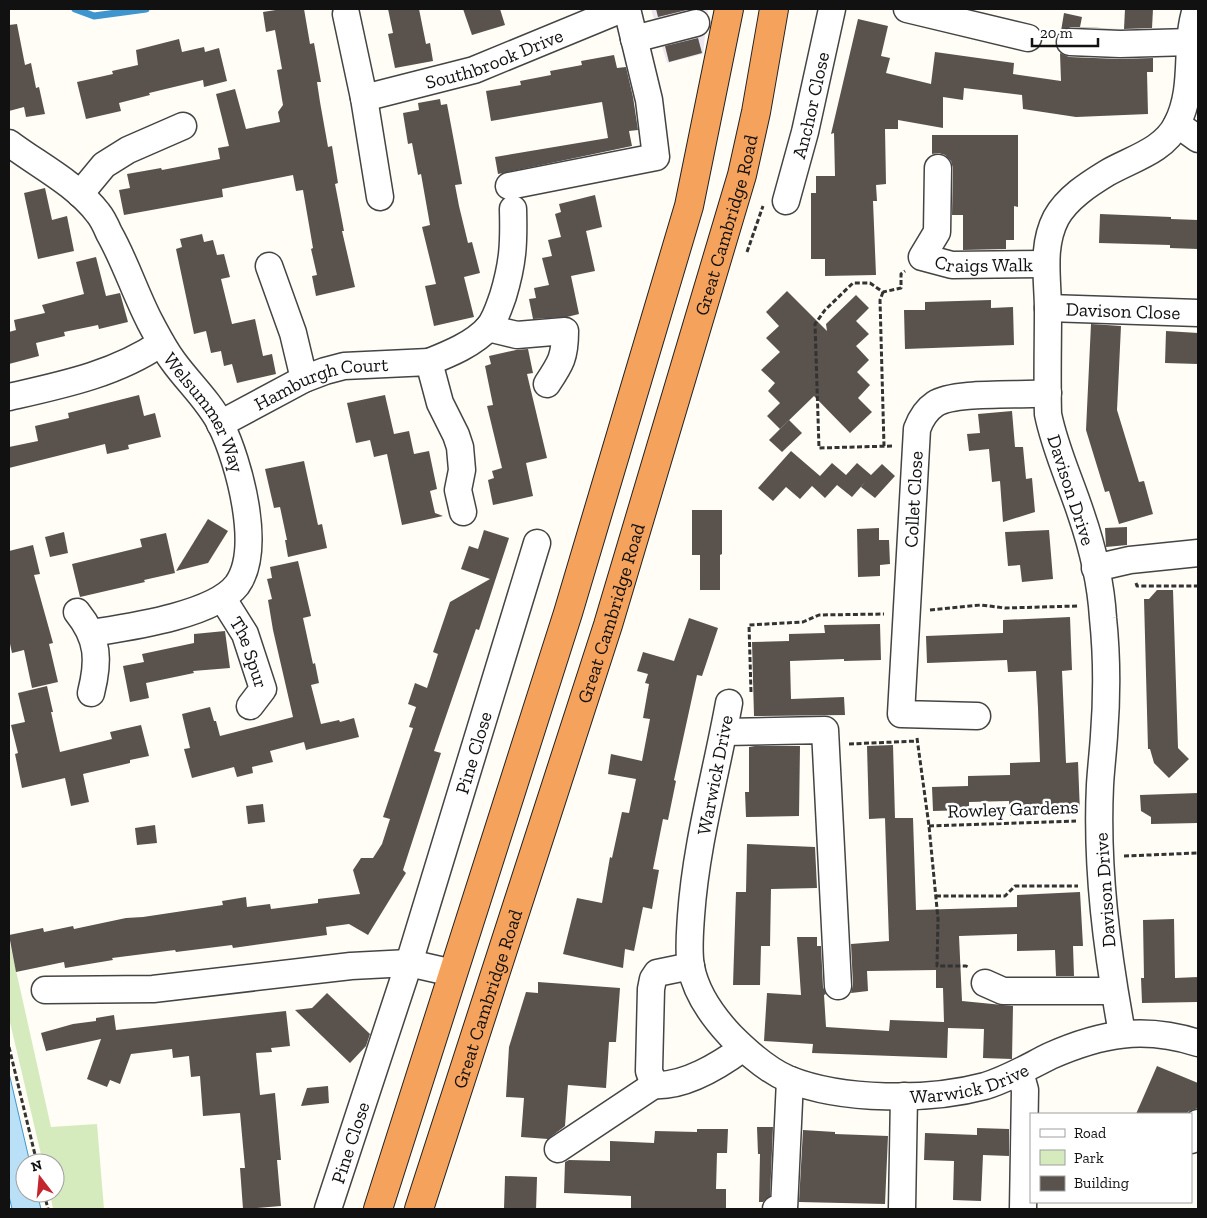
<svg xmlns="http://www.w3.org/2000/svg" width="1207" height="1218" viewBox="0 0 1207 1218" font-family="'Zilla Slab',serif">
<rect width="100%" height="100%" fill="#fffdf5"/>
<path fill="#eee6ef" d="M651,9H708L703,54L667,63Z"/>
<path fill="#d5ebbd" d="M9,939L51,1127L97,1124L104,1209H53L50,1193H55V1163H43L9,1018Z"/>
<path fill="#b9e0f7" stroke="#3f96cf" d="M9,1073L30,1163H25V1193H37L41,1209H12L9,1196Z"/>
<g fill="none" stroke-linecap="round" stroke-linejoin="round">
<path stroke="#3f96cf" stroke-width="7" d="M75,9L94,16L146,9"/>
</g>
<g fill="#5a524d">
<path d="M282,9H304L310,44L314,43L321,82H317L320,102L328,147L332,146L338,183L335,184L344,231H342L355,287L316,296L312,276L317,275L311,249L313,248L303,190L296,191L293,175L222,189L223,197L124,215L119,190L130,188L127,174L161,168L162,170L220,159L218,148L229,146L216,94L235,89L246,129L280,122L278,112L283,105L277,70L282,69L275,30L266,32L263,12Z"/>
<path d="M388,9H419L426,44L430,43L433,61L395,68L388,34L393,33Z"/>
<path d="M463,9H500L505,25L472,35Z"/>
<path d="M656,9H691L658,17Z"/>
<path d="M1125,9H1153L1152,28L1124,29Z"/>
<path d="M1064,13L1082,17L1080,27L1122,29L1071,27L1061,31Z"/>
<path d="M858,19L888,26L881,56L890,58L886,73L931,84L935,52L1014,63L1013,74L1061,81L1060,53L1069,57L1119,59L1153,58V72H1147L1148,114L1076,117L1023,109L1022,95L964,88L963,100L943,97V128L898,120V129H885L886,184L876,185L877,201H873L876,275L825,276V259H811V193H816V176H835L834,133L831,134Z"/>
<path d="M17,24L25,65L31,63L36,88L39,87L45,114L26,117L24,107L9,111V25Z"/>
<path d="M698,38L702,53L669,62L665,46Z"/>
<path d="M179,39L182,52L204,47L205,52L219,48L227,81L204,87L203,80L149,93L150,95L119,103L121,111L86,119L77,82L113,74L112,71L138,65L136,50Z"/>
<path d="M614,55L617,68L626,67L633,97L638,130L629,131L632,146L498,174L495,157L608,138L602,102L491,121L486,91L521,85L520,81L551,75L550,71L582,65L581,61Z"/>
<path d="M440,99L441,105L447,104L462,184L455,185L459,206L468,243L472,242L480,273L464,277L474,317L434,326L425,286L436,284L422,227L430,225L421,174L418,175L412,143L408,144L403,113L419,110L418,103Z"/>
<path d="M932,135H1018V207L1014,206V240H1006V249L963,250V215H952L953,168L951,161L945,155L939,153L932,154Z"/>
<path d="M45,188L52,220L67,216L74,251L38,259L24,193Z"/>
<path d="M595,195L602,227L586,231L595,271L571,276L579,314L567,317L533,319L529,299L536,298L534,288L549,285L542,258L552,256L548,240L561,237L555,214L561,212L559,204Z"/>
<path d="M1100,214L1171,217V219L1198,220V249L1170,248V245L1099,243Z"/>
<path d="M202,234L204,242L213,240L217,255L224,254L230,277L221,279L232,324L255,319L263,356L272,354L276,374L237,383L232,364L224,366L221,351L211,353L206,331L194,334L176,249L182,247L180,239Z"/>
<path d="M96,257L106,296L120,293L128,322L99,329L98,325L64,332L65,336L36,343L39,356L9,364V332L16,330L14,320L45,313L42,305L84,294L76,262Z"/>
<path d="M787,291L827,331L826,324L856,295L869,308L856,321L869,334L856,346L869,360L857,372L870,385L858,398L872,412L850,433L814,396L780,429L767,416L780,403L768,391L775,383L761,370L780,352L766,338L779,326L766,312Z"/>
<path d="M991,300V308L1013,307L1014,345L905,349L904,310H925V302Z"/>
<path d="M1091,324L1121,326L1117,410L1139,482L1144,481L1153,514L1119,524L1109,491L1105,492L1086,430Z"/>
<path d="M1166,331L1198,333V364L1165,363Z"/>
<path d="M528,349L533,373L527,374L547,458L526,463L533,496L493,505L488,480L494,478L492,471L502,468L487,406L493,405L485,366L491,364L489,356L516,350Z"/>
<path d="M139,395L144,416L155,413L161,437L128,445L129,449L107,454L105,444L9,468V447L38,441L35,426L69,418L68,413Z"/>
<path d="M385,395L394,434L409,431L414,454L429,451L437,489L430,491L435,513L443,516L402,525L387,454L374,457L370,440L356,443L347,403Z"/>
<path d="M1012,411L1015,447H1023L1026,479L1032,478L1035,512L1003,522L1000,481L992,482L989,449L969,451L967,434L980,433L978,414Z"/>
<path d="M789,420L802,433L782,452L769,440Z"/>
<path d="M791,451L820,476L832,463L846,475L857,463L871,475L882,464L895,476L875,498L861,487L866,481L852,497L837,485L825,498L812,486L800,499L786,487L773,501L758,488Z"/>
<path d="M304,461L318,525L322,524L327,548L288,557L285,540H287L280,507L274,508L265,469Z"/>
<path d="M692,510H722V554L720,555V590H700V555H692Z"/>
<path d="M208,519L228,531L208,563L176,571Z"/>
<path d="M1127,527V545L1106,547L1105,528Z"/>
<path d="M879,528V540H889L890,564L880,565V576L858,577L857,529Z"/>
<path d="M484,530L509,538L479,630L476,629L434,751L441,753L403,870L406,873L368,935L349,924L326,927L327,935L233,948L232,945L176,952L175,950L112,958L113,960L65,968L64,962L16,972L9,935L43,928L44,932L73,926L74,929L126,918L143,917L223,905L222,901L246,897L247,907L270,904L271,909L318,903V899L360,894L353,870L361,858H373L382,844L390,819L383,817L413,728L409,727L416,707L408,704L415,683L427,688L438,654L433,652L450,602L490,579L461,569L469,546L478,549Z"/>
<path d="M1049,530L1053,579L1022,582L1020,565L1008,566L1005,532Z"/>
<path d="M64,532L68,553L50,557L45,537Z"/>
<path d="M166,533L175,573L144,580L145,582L80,597L72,564L142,547L140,539Z"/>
<path d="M33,545L40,574L34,575L53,643L49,644L58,682L32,688L24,650L12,653L9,639V551Z"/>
<path d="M298,561L311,616L303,618L313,664L315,663L319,683L311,685L321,724L339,720L340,722L354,718L359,737L306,750L304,742L270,751L273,762L252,767L253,773L237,777L234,767L192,778L184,749L190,748L182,714L210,707L214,721H216L220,736L293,717L273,630L268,600L272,599L267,579L272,578L270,567Z"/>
<path d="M1157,590H1173L1178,748L1189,759L1169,778L1154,763L1150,749H1148L1144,599H1149Z"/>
<path d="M1070,617L1072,670L1062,671L1066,763L1078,762L1080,813L1010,816L1009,801L969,802V810L933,811L932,787L968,786V776L1010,775V763L1040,762L1038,708L1036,671L1008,672L1007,660L927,663L926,636L1003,633V620Z"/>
<path d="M689,618L718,628L702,676L697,675L674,780L676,781L668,820L663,819L653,869L659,870L652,909L643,907L634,951L625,949L623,968L563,954L577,898L602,903L610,857L612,858L622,812L629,813L636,779L608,774L611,754L642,761L650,719L643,718L649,684L645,683L648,674L637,671L643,652L674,661Z"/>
<path d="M880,624L881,660L844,661V659L790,661L791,699L844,697L845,715L754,716L752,642L789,641V634L825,633L824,625Z"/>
<path d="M225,631L230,668L193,671L194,673L146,683L149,698L130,702L123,666L144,662L142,654L194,643V634Z"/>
<path d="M47,686L53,712H51L60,752L112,739L110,732L141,725L149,756L130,760V763L83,774L89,802L71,806L65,778L22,788L15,754L18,753L11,725L25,722L18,693Z"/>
<path d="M893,745L895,818H913L916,910L1017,907V895L1080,892L1083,946H1073L1074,976H1056L1055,950L1017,951V934L959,936L962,1001L1013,1006L1012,1059L983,1058L984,1029L948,1028L947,1058L812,1053L813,1044L764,1041L767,993L801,995L797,937H817V946H821L823,987L826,994L824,995L826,1027L889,1031L890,1020L944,1022L943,988H936V970L867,971L868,991L851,993L853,985L851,944L889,941L885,818H887L869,819L867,746Z"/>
<path d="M755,746H800L799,816L746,817L745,792H749V747Z"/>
<path d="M1198,793V823L1151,824V817L1141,811L1140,795Z"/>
<path d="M263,804L265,822L248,824L246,806Z"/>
<path d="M155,825L157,843L137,845L135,828Z"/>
<path d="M747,844L815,847L817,888L771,889L770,946H761L760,985H733L736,892H746Z"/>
<path d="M1174,919L1175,978L1198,977V1002L1142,1003L1141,978H1144L1143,920Z"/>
<path d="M538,982L620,988L616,1042H609L606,1088L568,1085L565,1126L548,1139L521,1137L524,1098L506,1097L509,1047L526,992L538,993Z"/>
<path d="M327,993L370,1034L366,1046L350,1063L295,1010L312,1008Z"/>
<path d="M286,1011L290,1046L271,1048L272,1052L256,1053L260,1095L275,1093L281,1160H277L281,1206L243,1209L240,1168H245L240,1113L203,1116L200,1076L191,1077L189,1056L173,1058L172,1049L131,1054L120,1084L110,1080L107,1087L87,1079L101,1039L46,1051L41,1033L73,1024L96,1021V1018L114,1015L116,1030Z"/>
<path d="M1157,1066L1198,1083V1108L1189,1111L1186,1114H1136Z"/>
<path d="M328,1086L329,1103L301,1106L307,1088Z"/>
<path d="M757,1127H773L770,1196L763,1202H759L760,1154H758Z"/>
<path d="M977,1128L1009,1129V1156L983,1155L981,1201L953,1200L954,1161L924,1160L925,1133L977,1135Z"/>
<path d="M697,1129H728L727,1153H717L716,1189H726V1209L668,1208V1209H631V1196L564,1193L565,1162L569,1160L610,1161V1141L654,1143L655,1131L697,1132Z"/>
<path d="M803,1130L835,1132V1134L888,1136L885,1204L799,1202Z"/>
<path d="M505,1176L537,1177L536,1209H504Z"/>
</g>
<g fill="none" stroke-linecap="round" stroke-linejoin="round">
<g stroke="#444" stroke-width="29">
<g id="minor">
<path d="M907,9L1028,38"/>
<path d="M346,14L364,98L380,197"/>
<path d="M634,39L696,23"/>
<path d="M1070,42L1120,44L1191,42"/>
<path id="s1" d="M364,98L474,70L622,9"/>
<path d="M1177,124L1198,139"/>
<path id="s2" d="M9,143C38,165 75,183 98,213C103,219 106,226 109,233C125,261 135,293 150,322C157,335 164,349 173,361C188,382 210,402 221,425C239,462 263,549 237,585C214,615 129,627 92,633"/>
<path id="s3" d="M938,168L937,232L922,257L952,265L1046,264"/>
<path d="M509,186L656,157L649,100L627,9"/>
<path d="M80,194L104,165L128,150L183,126"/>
<path id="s4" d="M786,201L805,132L832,9"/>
<path d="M269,266L293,333L304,379"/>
<path id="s5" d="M1048,308L1198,313"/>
<path d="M488,328L517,335L565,331C565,357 561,363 547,384"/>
<path d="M429,362C449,354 474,344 489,327C496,318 499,307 503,296C513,263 514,244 513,209"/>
<path d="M9,397C62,385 116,374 161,343"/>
<path id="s6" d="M220,424L304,379L325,371L344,366L429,362L440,403L456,435L460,447L462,470L458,490L463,512"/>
<path d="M1095,568L1130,560L1198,553"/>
<path id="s7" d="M223,599L245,634L263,689L250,706"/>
<path d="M77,612C99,639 99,661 91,693"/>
<path id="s8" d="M729,703C716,774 696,844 691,916C690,932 688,951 691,967C696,993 713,1017 731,1036C747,1052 767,1070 788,1079C842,1101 929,1101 985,1086C1008,1079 1028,1067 1050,1056C1102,1033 1144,1026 1198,1043"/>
<path id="s9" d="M977,716L901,714L917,429C921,418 926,410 935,404C955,391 1021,396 1048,393"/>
<path d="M724,732L825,730L838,986"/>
<path d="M691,966L657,973L653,979L651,989L649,1071L654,1085C684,1087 720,1065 743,1048"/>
<path d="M985,983L1003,991H1114"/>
<path d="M45,990L153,989L351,966L409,963L453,973"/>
<path d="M1122,1033C1107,952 1096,868 1100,785C1101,768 1103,752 1104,736C1107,697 1107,656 1103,618C1101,585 1092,546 1081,514C1070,480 1055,449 1048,414C1047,380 1048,345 1048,311C1048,279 1041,247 1056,218C1067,198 1089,184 1107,173C1131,159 1164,151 1177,124C1196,87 1184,45 1196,9"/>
<path d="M1020,1072L1025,1090L1023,1209"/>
<path d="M1191,1140L1198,1123"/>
<path d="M558,1149L654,1085"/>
<path id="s10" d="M328,1209L409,963L537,543"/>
<path d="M776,1209H784L790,1080"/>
<path d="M902,1209L904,1096"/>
</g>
</g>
<g stroke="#222" stroke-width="30">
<g id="highway">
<path d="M378,1209L568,613L689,206L729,9"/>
<path id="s11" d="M419,1209L608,625L742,175L756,112L774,9"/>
</g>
</g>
<g stroke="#333" stroke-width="3" stroke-dasharray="5 2.5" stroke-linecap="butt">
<path d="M747,252L763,206"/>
<path d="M883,292L880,300L884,446"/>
<path d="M892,446L819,448L815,324L825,310L853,283H870L883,292L901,288V274L905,271"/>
<path d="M1136,583L1137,586H1198"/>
<path d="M930,610L981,605L1005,608L1078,606"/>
<path d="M751,692L749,625L803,622L819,615L884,614"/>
<path d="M917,738L929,826L938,919L937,966H966L968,967"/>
<path d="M849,744L917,741"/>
<path d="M929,826L1076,821"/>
<path d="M1124,856L1198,853"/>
<path d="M936,896H1005L1015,886H1078"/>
<path d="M9,1047L37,1163"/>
<path d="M44,1193L48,1209"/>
</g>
<use href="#minor" stroke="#fff" stroke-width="26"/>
<use href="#highway" stroke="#f5a25d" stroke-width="28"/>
</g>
<g text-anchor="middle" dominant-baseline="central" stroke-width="5" stroke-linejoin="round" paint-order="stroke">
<g font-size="19" fill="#111" stroke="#fff">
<text stroke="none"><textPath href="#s1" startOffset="136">Southbrook Drive</textPath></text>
<text stroke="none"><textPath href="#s4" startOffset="99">Anchor Close</textPath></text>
<text stroke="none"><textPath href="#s11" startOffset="1031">Great Cambridge Road</textPath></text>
<text stroke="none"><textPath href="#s3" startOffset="156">Craigs Walk</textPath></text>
<text stroke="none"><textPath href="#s5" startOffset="75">Davison Close</textPath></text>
<text stroke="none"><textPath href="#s6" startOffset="111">Hamburgh Court</textPath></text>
<text stroke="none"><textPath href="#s2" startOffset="341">Welsummer Way</textPath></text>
<text transform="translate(1071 490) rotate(72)">Davison Drive</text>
<text stroke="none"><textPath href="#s9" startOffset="291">Collet Close</textPath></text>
<text stroke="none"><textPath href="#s11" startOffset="626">Great Cambridge Road</textPath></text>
<text stroke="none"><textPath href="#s7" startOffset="60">The Spur</textPath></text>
<text stroke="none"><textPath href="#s10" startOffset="479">Pine Close</textPath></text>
<text transform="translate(715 775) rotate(-79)">Warwick Drive</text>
<text transform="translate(1013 809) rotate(-2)">Rowley Gardens</text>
<text transform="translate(1105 890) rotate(-94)">Davison Drive</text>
<text stroke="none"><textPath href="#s11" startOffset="221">Great Cambridge Road</textPath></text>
<text stroke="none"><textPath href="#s8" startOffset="605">Warwick Drive</textPath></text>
<text stroke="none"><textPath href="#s10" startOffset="70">Pine Close</textPath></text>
</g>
</g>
<rect width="1207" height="1218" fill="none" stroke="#111111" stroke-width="20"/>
<rect x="1030" y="1113" width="162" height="90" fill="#ffffff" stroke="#a0a0a0"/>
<rect x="1040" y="1129" width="25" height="8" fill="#ffffff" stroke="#a0a0a0"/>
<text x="1074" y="1138" font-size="15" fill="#111111">Road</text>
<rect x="1040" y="1150" width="25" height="15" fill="#d5ebbd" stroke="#a0a0a0"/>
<text x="1074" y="1163" font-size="15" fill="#111111">Park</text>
<rect x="1040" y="1176" width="25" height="15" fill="#5a524d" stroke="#a0a0a0"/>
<text x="1074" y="1188" font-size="15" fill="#111111">Building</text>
<g transform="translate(40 1178) rotate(344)"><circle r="24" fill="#ffffff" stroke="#a0a0a0"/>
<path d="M0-4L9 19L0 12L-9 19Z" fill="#c4262e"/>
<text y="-8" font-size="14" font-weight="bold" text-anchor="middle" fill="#111111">N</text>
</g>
<path d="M1032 38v8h66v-8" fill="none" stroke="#111111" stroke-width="2.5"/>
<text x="1040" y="38" font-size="15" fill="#111111" stroke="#ffffff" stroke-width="4" paint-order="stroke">20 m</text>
</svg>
